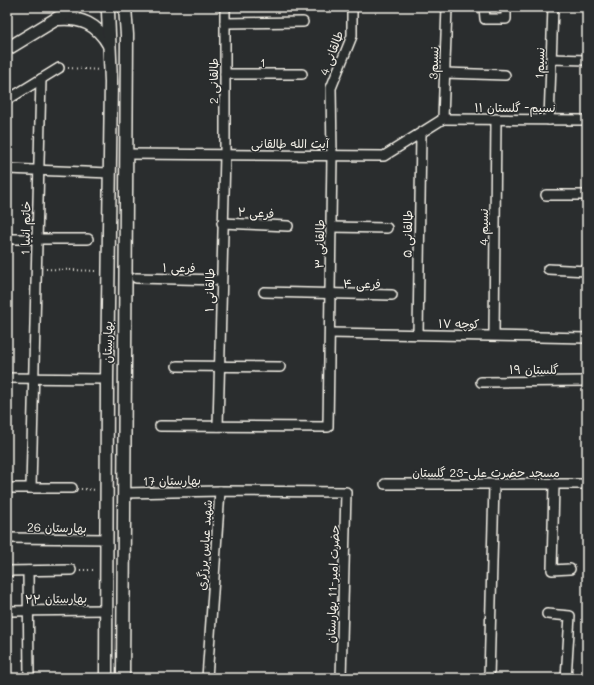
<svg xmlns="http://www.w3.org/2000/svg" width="594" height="685" viewBox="0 0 594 685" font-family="Mali,'Playpen Sans Arabic',sans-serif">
<rect width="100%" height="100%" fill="#2a2d2e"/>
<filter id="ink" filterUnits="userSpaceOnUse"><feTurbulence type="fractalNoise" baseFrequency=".025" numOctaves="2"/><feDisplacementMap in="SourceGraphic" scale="8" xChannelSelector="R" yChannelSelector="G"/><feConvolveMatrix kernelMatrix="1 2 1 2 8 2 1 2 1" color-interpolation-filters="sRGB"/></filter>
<g filter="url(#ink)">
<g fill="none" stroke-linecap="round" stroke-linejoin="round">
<g stroke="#f4f1e8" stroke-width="12">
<g id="street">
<path d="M484,7L485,19H506V7"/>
<path d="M225,23L303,22"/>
<path d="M551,59L587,60"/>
<path d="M445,73L505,75"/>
<path d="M225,74H302"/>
<path d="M7,100L59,68"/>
<path d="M443,119L587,120"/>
<path d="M443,119L447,7"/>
<path d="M549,120L553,7"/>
<path d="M126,154L384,156L443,119"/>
<path d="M7,169L110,173"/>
<path d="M546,195H587"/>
<path d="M222,223L288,226"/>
<path d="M331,227L387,228"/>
<path d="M7,239H88"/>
<path d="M548,269L587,271"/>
<path d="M136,278L221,280"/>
<path d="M264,292L392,295"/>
<path d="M330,333L587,338"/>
<path d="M418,334L421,134"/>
<path d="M494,335L496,119"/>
<path d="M177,366L280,367"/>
<path d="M7,378L107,379"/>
<path d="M481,382L587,381"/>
<path d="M160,426L328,427L332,155L331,88L352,36V7"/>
<path d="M218,426L225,155V7"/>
<path d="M385,484H587"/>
<path d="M554,484L552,570L570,569"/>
<path d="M7,488H72"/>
<path d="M31,488L41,79"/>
<path d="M125,493L220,491"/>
<path d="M7,538L107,539"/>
<path d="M7,571L71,570"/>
<path d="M28,571L29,678"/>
<path d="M7,611L106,610"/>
<path d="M547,614L570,616L566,678"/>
<path d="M207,678L220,491L346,492L341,678"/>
<path d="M489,678L494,485"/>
</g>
</g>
<g stroke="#f4f1e8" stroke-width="15">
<g id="secondary">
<path d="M58,19C81,17 97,24 109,45"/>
<path d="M7,49L76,7"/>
<path d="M106,678L107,379L111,82L108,11L106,7"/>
<path d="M123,678L127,35L125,7"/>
</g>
</g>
<g stroke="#f4f1e8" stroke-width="2" stroke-dasharray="1 3" stroke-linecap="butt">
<path d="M68,68L100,70"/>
<path d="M46,269L97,271"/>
<path d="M81,489L97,490"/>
<path d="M80,570H96"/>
</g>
<use href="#street" stroke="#2a2d2e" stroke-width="9"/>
<use href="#secondary" stroke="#2a2d2e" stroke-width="12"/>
</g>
</g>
<g text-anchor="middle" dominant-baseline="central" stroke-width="3" stroke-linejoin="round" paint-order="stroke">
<g font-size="12" fill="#f4f1e8" stroke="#2a2d2e">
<text transform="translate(331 53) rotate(-70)">طالقانی 4</text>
<text x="263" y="62">1</text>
<text transform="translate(433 63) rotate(-88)">نسیم3</text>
<text transform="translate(539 63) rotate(-88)">نسیم1</text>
<text transform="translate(213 81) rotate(-90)">طالقانی 2</text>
<text x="515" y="107">نسیم- گلستان ۱۱</text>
<text x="290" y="143">آیت الله طالقانی</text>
<text transform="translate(256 212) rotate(3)">فرعی ۲</text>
<text transform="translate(483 227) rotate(-90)">نسیم 4</text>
<text transform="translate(25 228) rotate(-89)">خاتم انبیا 1</text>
<text transform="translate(407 234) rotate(-89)">طالقانی ۵</text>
<text transform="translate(319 244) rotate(-89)">طالقانی ۳</text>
<text transform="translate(179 267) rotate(1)">فرعی ۱</text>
<text transform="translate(362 283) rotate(1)">فرعی ۴</text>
<text transform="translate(209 290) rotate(-89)">طالقانی ۱</text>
<text transform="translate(459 323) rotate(1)">کوچه ۱۷</text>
<text transform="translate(107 342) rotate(-89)">بهارستان</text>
<text x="534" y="369">گلستان ۱۹</text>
<text x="486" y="472">مسجد حضرت علی-23 گلستان</text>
<text transform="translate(172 480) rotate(-1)">بهارستان 17</text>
<text transform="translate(57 527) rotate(1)">بهارستان 26</text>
<text transform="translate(204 545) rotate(-86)">شهید عباس برزگری</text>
<text transform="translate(332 584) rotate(-88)">حضرت امیر-11 بهارستان</text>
<text transform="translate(56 598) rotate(-1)">بهارستان ۲۲</text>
</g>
</g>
<rect width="594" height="685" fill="none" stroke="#2a2d2e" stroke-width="24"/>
<rect x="12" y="12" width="570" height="661" fill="none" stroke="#f4f1e8" stroke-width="1.5" filter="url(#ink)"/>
</svg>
